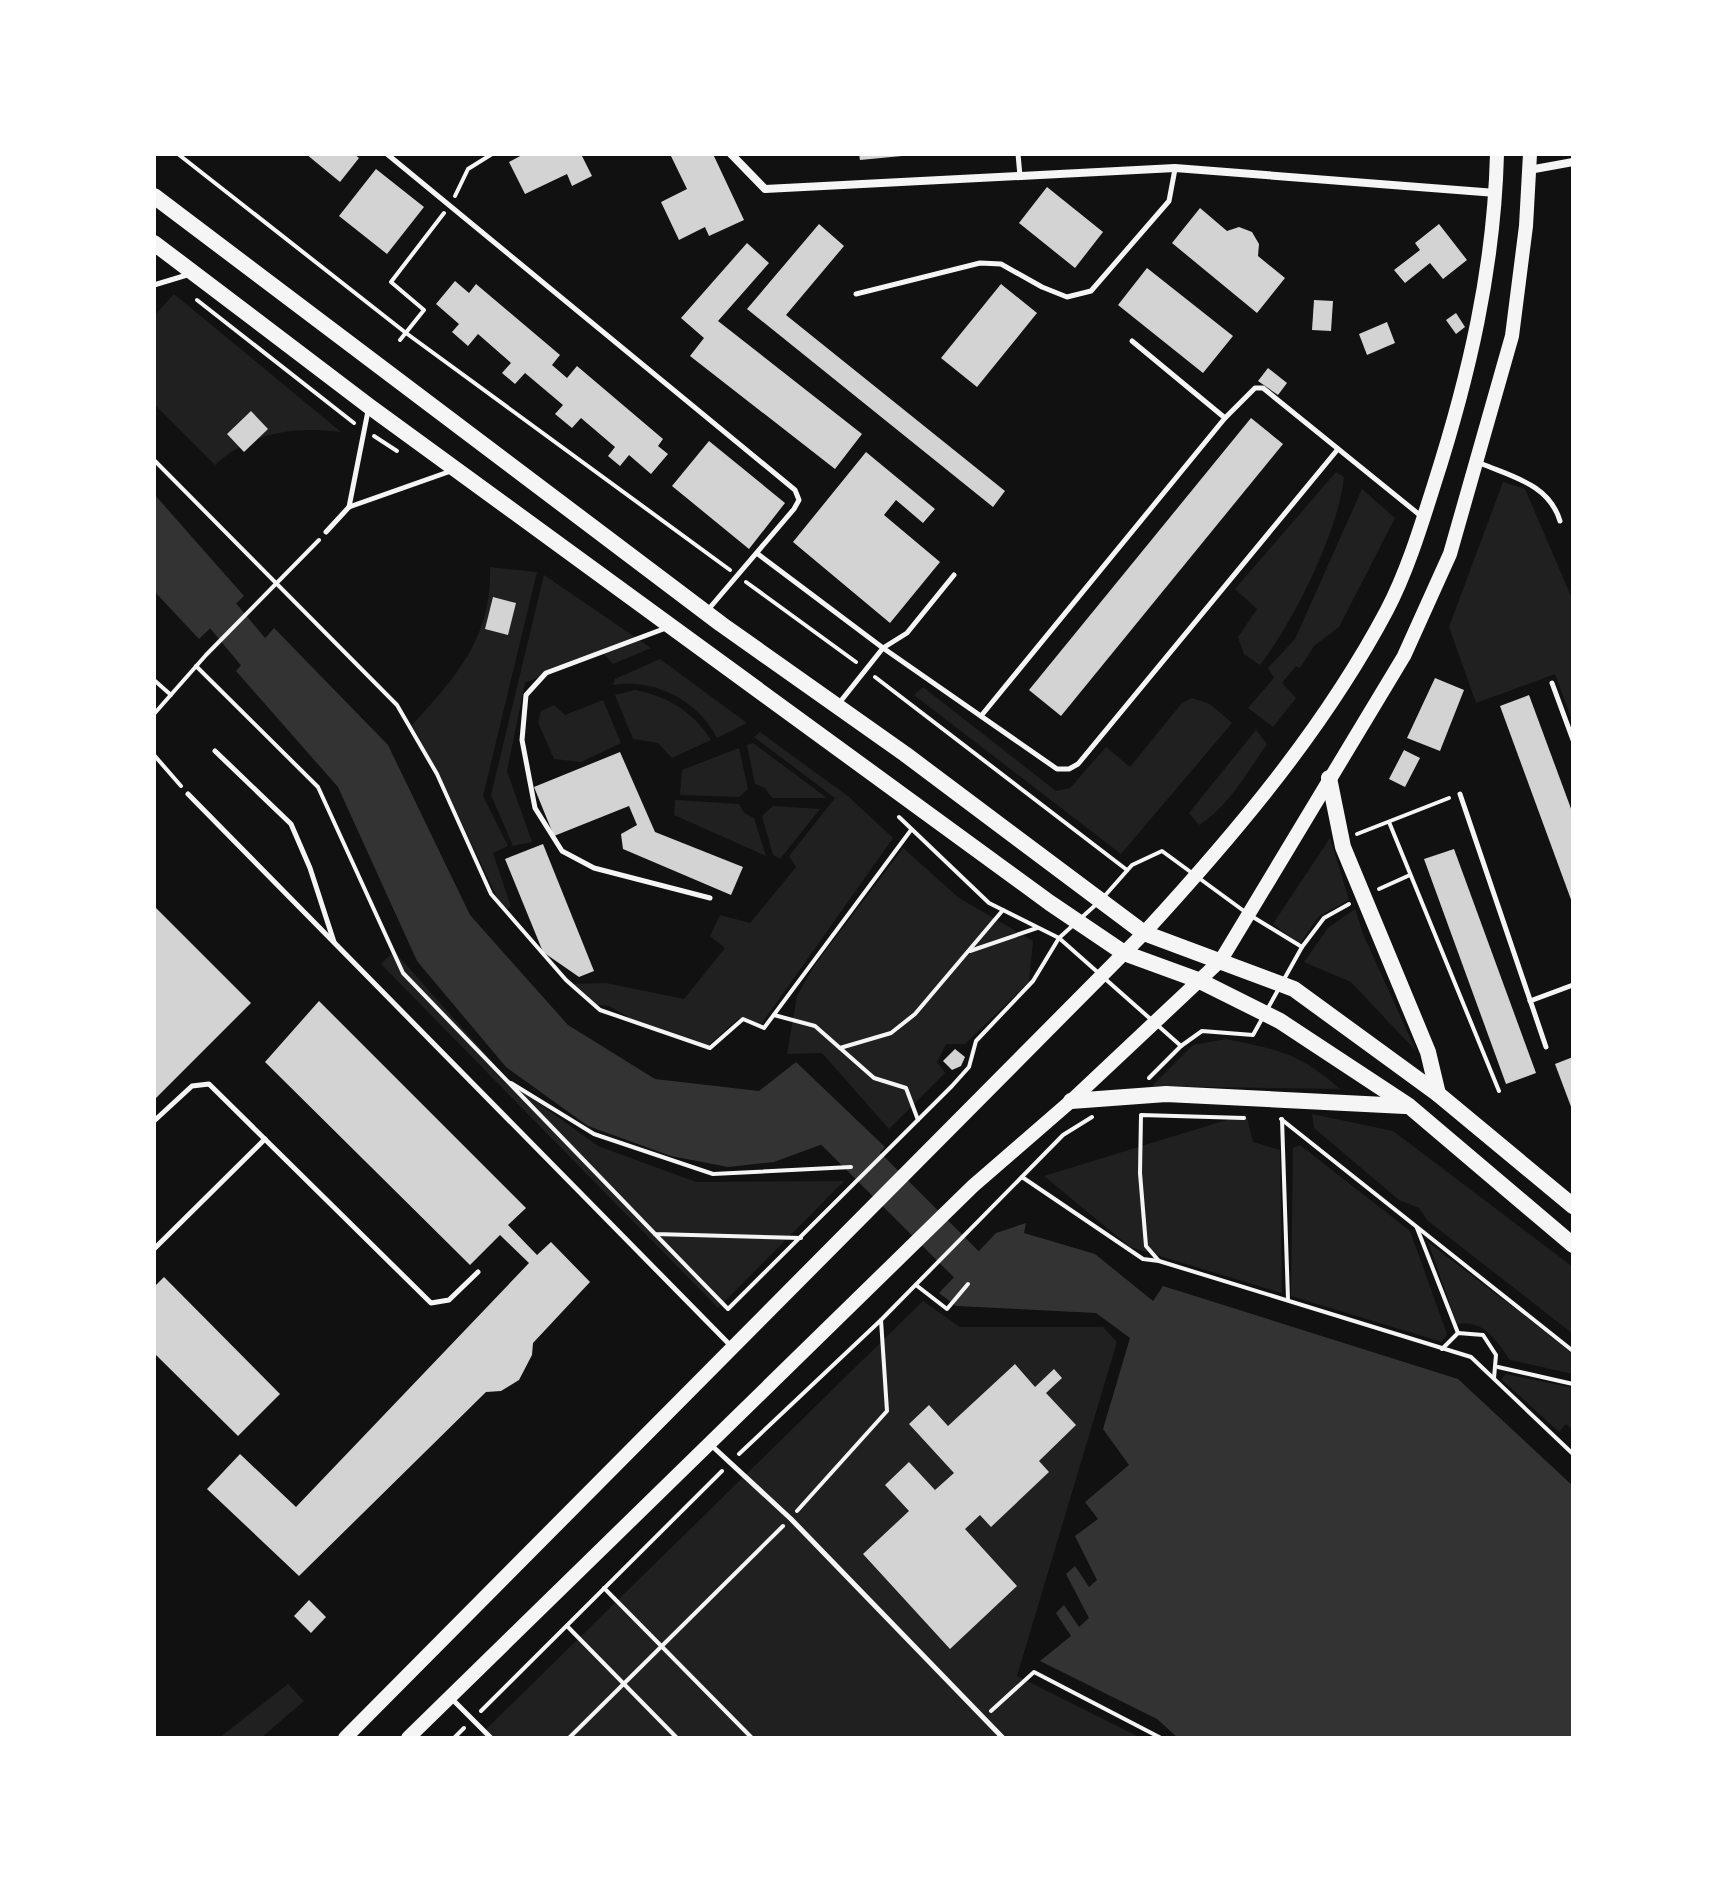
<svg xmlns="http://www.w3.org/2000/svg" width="1727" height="1892" viewBox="0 0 1727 1892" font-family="Montserrat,sans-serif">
<rect width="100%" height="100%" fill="#111"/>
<g fill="#202020">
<path d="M174,294L341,432C294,426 251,432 215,465L154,404V316Z"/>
<path d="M1336,472L1344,477C1339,530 1293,623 1260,665L1244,654L1238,637L1257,609L1235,589Z"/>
<path d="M1503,482L1525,489L1573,601V723L1555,674L1476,703L1449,627Z"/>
<path d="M1362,489L1395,518L1339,627L1314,646L1300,668L1296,666L1282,683L1296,698L1273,727L1248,708L1274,678L1268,668L1295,639Z"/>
<path d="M490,567L537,572L483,796L508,846L493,853L511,907L503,910L439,775L412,725C457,676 492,637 490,567Z"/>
<path d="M544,575L651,648L613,664L600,650L525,683L507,771L532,842L513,846L491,795Z"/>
<path d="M660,659L747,723L717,738C698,700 654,678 613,685L615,679Z"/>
<path d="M923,687L1056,791L1070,788L1106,747L1130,767L1182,703L1192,698L1210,704L1232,723L1121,854L914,695Z"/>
<path d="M635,690C667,696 694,712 711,740L672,758L658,743L633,739L615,695Z"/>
<path d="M603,700L621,743L581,762L554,759L538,722L541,711L554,705L565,715Z"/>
<path d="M1256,730L1267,744C1248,771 1228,807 1199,825L1189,813Z"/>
<path d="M760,732L849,797L893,838L760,1026L739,1018L708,1046L652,1031L609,1006L590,1004L568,984L606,983L684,999L725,948L710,936L720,915L750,923L796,867L789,856L835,798L754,737Z"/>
<path d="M753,743L827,798H772L765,788L755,784L747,745Z"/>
<path d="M739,748L748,789L739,797L680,795L682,770Z"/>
<path d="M675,800L739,804L744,813L754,818L766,856L674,815Z"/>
<path d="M773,806L820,809L780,859L773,855L762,816Z"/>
<path d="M1330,838L1349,900L1318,917L1300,944L1273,924Z"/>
<path d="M903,848L959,898L1033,941L1029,982L965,1044H946L937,1062L945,1073L889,1129L822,1053L787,1054L797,996L814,966Z"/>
<path d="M1355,909L1363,934L1416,1051L1351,982L1304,962L1328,928Z"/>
<path d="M394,951L511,1083L598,1146L696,1182L844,1181L718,1308L381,964Z"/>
<path d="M1226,1039C1279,1050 1299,1053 1340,1089L1152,1086L1193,1045Z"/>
<path d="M1246,1114L1253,1142L1280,1150L1282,1293L1130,1247L1044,1176Z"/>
<path d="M1312,1114L1393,1131L1573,1267V1334L1428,1221L1419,1208L1399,1200L1314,1128Z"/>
<path d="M1300,1145L1410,1231L1447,1334L1442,1342L1291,1296L1293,1148Z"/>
<path d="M1428,1242L1573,1353V1374L1510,1360C1497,1341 1483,1319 1457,1324Z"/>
<path d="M923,1301L960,1327H1103L1117,1342L1017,1676L1141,1738H477Z"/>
<path d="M1506,1374L1573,1388V1430L1566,1424L1559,1432L1501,1379Z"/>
<path d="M288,1684L304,1701L261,1738H219Z"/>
</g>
<g fill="#333">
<path d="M154,494L244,596L199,639L154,591Z"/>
<path d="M274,628L388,745L470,915L568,1025L655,1079L759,1091L796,1062L885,1147L857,1178L823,1144L774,1162L728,1167L671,1156L588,1126L506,1067L417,961L338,787L236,671Z"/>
<path d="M1026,1223L1024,1233L1095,1254L1153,1301L1163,1286L1458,1379L1573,1486V1738H1178L1157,1719L1040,1661L1071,1636L1056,1613L1064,1605L1079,1627L1089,1618L1066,1574L1075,1566L1089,1587L1097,1580L1075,1536L1098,1519L1085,1502L1129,1465L1103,1429L1130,1338L1096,1313L956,1306L939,1293L996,1233Z"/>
</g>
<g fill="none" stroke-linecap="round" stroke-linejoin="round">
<g stroke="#333" stroke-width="36">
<path d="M154,545L210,600L284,689"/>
<path d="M832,1130L983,1281L1006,1285"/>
</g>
</g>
<g fill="#d3d3d3">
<path d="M306,154H354L359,158L340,182Z"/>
<path d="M524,154H581L592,176L572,186L567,174L525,194L509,162Z"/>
<path d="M670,154H713L744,220L709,236L705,227L679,240L661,202L687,189Z"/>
<path d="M859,154H902V156L860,160Z"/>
<path d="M376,169L424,207L387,254L339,216Z"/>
<path d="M1047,187L1103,232L1075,268L1019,223Z"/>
<path d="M1200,208L1227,231L1239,227L1252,232L1259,244L1258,256L1285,278L1257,313L1172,243Z"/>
<path d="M819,224L844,246L786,315L1005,491L993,507L747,309Z"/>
<path d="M1439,224L1467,260L1443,279L1430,263L1405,283L1394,270L1420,250L1415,243Z"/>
<path d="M747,243L769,263L718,321L862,434L835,469L690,356L704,338L681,318Z"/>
<path d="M1147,268L1233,336L1203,373L1118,305Z"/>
<path d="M455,281L469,293L476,284L560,355L552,365L567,378L577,366L663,439L658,446L668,454L651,474L629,455L620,466L608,456L615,447L581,418L572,428L555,414L563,405L525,373L515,384L502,373L511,363L478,334L468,346L452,332L459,324L436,304Z"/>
<path d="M1001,284L1037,313L977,387L941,358Z"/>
<path d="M1314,300L1333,301L1331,331L1312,330Z"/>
<path d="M1456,313L1465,327L1456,334L1446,320Z"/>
<path d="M1387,322L1395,343L1367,355L1359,334Z"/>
<path d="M1268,368L1287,383L1278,395L1258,381Z"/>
<path d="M251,411L268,429L244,452L227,434Z"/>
<path d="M1251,418L1283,444L1061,716L1029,690Z"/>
<path d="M709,441L785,503L749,549L672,486Z"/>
<path d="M866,452L935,509L923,523L896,500L884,515L940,562L890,623L793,542Z"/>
<path d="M493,597L516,603L508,635L485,629Z"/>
<path d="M1435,678L1464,690L1440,751L1407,738Z"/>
<path d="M1529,695L1573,814V905L1500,706Z"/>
<path d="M1404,750L1420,758L1405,787L1389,779Z"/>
<path d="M620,752L655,832L743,867L731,895L623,849L621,834L637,825L629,806L554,836L534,787Z"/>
<path d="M543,844L594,971L579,977L543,952L505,859Z"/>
<path d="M1454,849L1536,1073L1506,1084L1424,859Z"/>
<path d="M154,906L251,1003L154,1100Z"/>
<path d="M319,1001L526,1208L508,1225L537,1255L551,1242L590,1282L533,1343L532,1355L519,1380L501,1391L486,1392L299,1576L207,1489L240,1454L296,1507L529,1263L500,1235L470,1265L265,1062Z"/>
<path d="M955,1049L965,1057L961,1066L952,1070L943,1061Z"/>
<path d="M1573,1057V1112L1555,1064Z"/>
<path d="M164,1277L280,1394L238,1436L154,1353V1287Z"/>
<path d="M1015,1364L1035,1387L1054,1369L1062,1378L1046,1393L1076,1425L1039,1461L1049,1472L991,1527L980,1515L965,1529L1017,1586L950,1649L863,1554L909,1511L885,1485L909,1462L935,1490L954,1473L909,1424L929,1405L948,1426Z"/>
<path d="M309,1600L326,1617L311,1633L294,1616Z"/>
</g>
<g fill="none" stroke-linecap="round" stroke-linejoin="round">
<g stroke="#f5f5f5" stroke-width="4">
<path d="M178,154L406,333L730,570"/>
<path d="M455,196L468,169L492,154"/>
<path d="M197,300L354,423"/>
<path d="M400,340L424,310L391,282L444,213"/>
<path d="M374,436L397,451"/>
<path d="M154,460L397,705L437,774L491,894L566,980L600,1010L710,1048L743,1019L764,1028L911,830"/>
<path d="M746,582L856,662"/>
<path d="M196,666L318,787L403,973L655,1234L801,1238"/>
<path d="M875,677L1127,870"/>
<path d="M154,680L171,695"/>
<path d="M154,714L206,655L319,540"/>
<path d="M154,755L181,786"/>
<path d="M1389,822L1499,1091"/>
<path d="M1357,834L1449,798"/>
<path d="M1162,851L1248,914L1302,947L1253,1035L1202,1031L1181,1046L1059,938L1101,900L1132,865Z"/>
<path d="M1379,889L1410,875"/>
<path d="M1302,947L1324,918L1349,904"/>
<path d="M970,951L1037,928"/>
<path d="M774,1015L815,1026L874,1078L906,1088L918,1120"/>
<path d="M840,1048L891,1033L915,1014L1003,910"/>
<path d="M1149,1078L1181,1046"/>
<path d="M511,1083L594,1134L713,1174L851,1167"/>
<path d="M1281,1119L1573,1351"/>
<path d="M1282,1119L1288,1299"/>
<path d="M1022,1177L1143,1259L1159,1261L1471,1357L1573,1454"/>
<path d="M1417,1228L1458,1333"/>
<path d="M655,1234L728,1309L952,1086L969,1067L976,1041L1033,981L1059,938L989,903L899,817"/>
<path d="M1159,1261L1146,1246L1140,1173L1141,1115L1244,1118"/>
<path d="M916,1285L947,1309L968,1284"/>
<path d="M1442,1349L1458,1333L1483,1335L1496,1355L1494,1378"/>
<path d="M1498,1367L1573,1384"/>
<path d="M739,1454L881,1320"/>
<path d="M797,1511L887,1411L881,1320L1063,1135L1092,1117"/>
<path d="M604,1588L752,1738"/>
<path d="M567,1626L677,1738"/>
<path d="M481,1711L722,1471"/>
<path d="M991,1711L1034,1672L1161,1738"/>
<path d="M454,1738L464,1728"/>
<path d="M569,1738L783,1526"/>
</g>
<g stroke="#f5f5f5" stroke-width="5">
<path d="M387,154L795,490L799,500L794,509L707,611"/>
<path d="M1018,154L1020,176"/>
<path d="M154,285L187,275"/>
<path d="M856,294L980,263L1001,264L1042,287L1067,297L1091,291L1169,201L1175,169"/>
<path d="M1132,341L1225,418"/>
<path d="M1480,463C1512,477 1549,484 1560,521"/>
<path d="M349,507L368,411"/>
<path d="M326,532L349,507L451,471"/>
<path d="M758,554L883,648L840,702"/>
<path d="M954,575L907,633L883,648L1057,769H1069L1078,764L1338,449"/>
<path d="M666,628L546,673L526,695L522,740L535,808L562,851L594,868L710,898"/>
<path d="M1552,683L1573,740"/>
<path d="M981,716L1225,418L1255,388H1263L1421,516"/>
<path d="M215,751L291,824L310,868L334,942"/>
<path d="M188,794L732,1347"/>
<path d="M1460,794L1546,1047"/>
<path d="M1530,1001L1573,985"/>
<path d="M154,1121L192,1086L209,1084L431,1303L449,1300L478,1272"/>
<path d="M154,1249L265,1139"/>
<path d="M711,1445L791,1519L1003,1738"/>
<path d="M452,1699L491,1738"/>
</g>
<g stroke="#f5f5f5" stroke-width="8">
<path d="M731,154L765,189L1175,168L1496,193"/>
<path d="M1529,170L1573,162"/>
</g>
<g stroke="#f5f5f5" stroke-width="14">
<path d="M345,1738L1144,933C1235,834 1324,729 1387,610C1407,572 1421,526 1434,485C1469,376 1494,269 1497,154"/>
<path d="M408,1738L973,1186L1071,1101L1221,960L1404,656L1450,554L1512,336L1526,226L1530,154"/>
</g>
<g stroke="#f5f5f5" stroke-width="16">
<path d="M154,196L721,624L905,754L1144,933L1294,989L1438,1094L1573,1206"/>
<path d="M154,243L369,406L1050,903L1124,953L1198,980L1280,1021L1409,1106L1573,1245"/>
<path d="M1329,778L1343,847L1428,1052L1438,1094"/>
<path d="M1071,1101L1166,1094L1405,1106"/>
</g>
</g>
<rect width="1727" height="1892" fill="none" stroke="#ffffff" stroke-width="312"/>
</svg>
